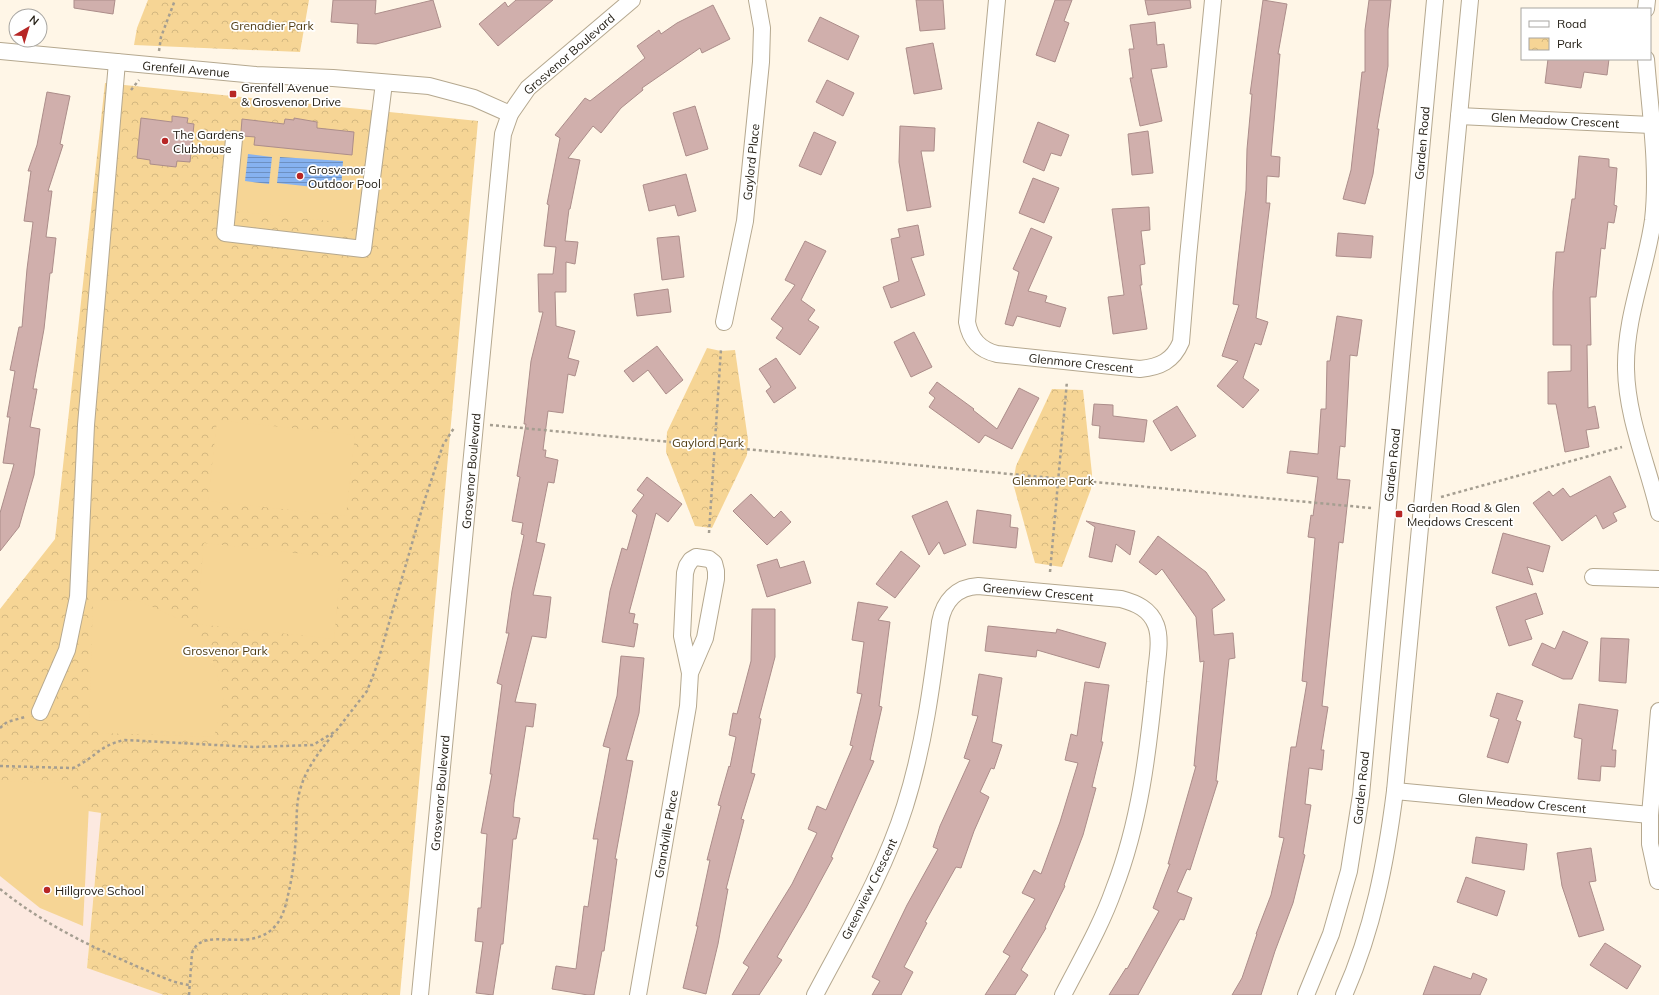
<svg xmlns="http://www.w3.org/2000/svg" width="1659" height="995" viewBox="0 0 1659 995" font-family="Mulish,sans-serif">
<defs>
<pattern id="park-crowns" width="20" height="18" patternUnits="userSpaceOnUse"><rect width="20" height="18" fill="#f6d595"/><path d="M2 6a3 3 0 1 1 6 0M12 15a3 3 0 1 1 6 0" fill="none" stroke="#d3b780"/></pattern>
<pattern id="water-rules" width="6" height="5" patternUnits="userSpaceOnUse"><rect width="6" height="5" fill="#86b2f0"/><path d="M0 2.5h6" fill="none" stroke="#6d90c1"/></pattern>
</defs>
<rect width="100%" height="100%" fill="#fff6e7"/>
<path fill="#fce9e0" d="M0,798L101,813L87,967L164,995H0Z"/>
<g fill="url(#park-crowns)">
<path d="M148,0H309L300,52L134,45L137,28Z"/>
<path d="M105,83L478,121L400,995H164L87,968L101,813L0,798V609L55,539Z"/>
<path d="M707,348L721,351L735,350L748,440L747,455L712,528L695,526L666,452L667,432Z"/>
<path d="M1052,389L1083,390L1092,474L1091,489L1062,567L1035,563L1013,483L1016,466Z"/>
</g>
<g fill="#f6d595">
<path d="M294,118L317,122V128L367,133L358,224L232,211L242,119L284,124L285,119L294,120Z"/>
<path d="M217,420L355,435L346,516L208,501Z"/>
<path d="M204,543L342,558L334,639L196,624Z"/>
<path d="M93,600L139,601L179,619L210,650L224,698L214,737L102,733L89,723Z"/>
<path d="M0,781L66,783L89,804L83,926L40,908L0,876Z"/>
</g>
<g fill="url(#water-rules)">
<path d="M248,154L272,157L269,184L245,181Z"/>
<path d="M280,157L343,161L341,190L277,183Z"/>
</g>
<g fill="#d0afac" stroke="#ac8d8a">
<path d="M74,0H115L113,14L74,8Z"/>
<path d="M333,0H376L375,14L433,0L441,27L376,44L357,43L358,24L331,22Z"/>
<path d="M516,0H553L498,46L479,24L505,2L508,7Z"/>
<path d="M916,0H943L945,29L920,31Z"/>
<path d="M1055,0H1072L1064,21L1069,23L1055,62L1036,55Z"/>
<path d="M1145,0H1190L1191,8L1148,15Z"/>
<path d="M1263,0L1287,4L1278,54H1280L1271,156L1280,157L1279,177L1267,176L1266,203H1270L1256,318L1268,322L1261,345L1255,343L1243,378L1259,390L1243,408L1217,386L1238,361L1222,356L1239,305L1233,304L1246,190L1247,149L1252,94H1250Z"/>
<path d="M1369,0H1391L1388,29V66L1377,129H1379L1373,174L1365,204L1343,199L1351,170L1362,72H1365V30Z"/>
<path d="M713,5L730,39L702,53L700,48L642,88L643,90L621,108L601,133L593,126L568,158L580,160L570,209H569L565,241L578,242L575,264L566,262V292H555L556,326L575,331L568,358L579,361L575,376L568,374L563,413L548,411L543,450H546L545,457L558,460L554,483L548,482L536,542L545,544L533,595L551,597L546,638L532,636L515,702L536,704L533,727L526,726L514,803L513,817L520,818L516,839H513L503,944H501L493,995L476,993L483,942L475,941L478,908H481L487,834L481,833L492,774H490L502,685L497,683L509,633H506L512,591L524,535L521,534L523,523L512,521L520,477L517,476L526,424H524L531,361L543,312H539L538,274H553L556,247L544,246L549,205L547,204L560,138L555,135L585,98L590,101L645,58L637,46L659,30L661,34L677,23Z"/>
<path d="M820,17L859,36L848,60L808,41Z"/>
<path d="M1155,22L1157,45L1164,44L1167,67L1151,69L1162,121L1140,126L1130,78H1133L1129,49H1134L1130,25Z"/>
<path d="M933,43L942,89L914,94L906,48Z"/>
<path d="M1548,59H1609L1607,75L1584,72L1581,88L1545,83Z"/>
<path d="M827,80L854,93L843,116L816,102Z"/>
<path d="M47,92L70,96L60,144L63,145L48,191H52L46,237L56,238L52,273H50L44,329L33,389H37L30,427L40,429L34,475L19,527L0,551V513L14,464L3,463L10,417H7L15,371L10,370L19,327H22L27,269L33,222L24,221L31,171H28L37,145Z"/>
<path d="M695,106L708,149L686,156L673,113Z"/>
<path d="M172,116L188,118L187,123L194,124L190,162L177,161L176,167L150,164V160L137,158L141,118L172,122Z"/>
<path d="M294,118L317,122V128L354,132L352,155L254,145L255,137L243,136L241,132L242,119L284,124L285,119L294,120Z"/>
<path d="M1038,122L1069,135L1061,156L1051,153L1044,171L1023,162Z"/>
<path d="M900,126L935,128L934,151H921L931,207L907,211L899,162Z"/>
<path d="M1148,131L1153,173L1132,175L1128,134Z"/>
<path d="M814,132L836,142L821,175L799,166Z"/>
<path d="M1579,156L1609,159V167L1617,168L1614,205L1617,206L1614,223L1608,222L1605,249L1601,248L1596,297H1590L1591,345H1587L1588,408L1595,406L1599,428L1586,430L1589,447L1565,452L1556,404H1548V372L1571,371V345H1553V292L1556,252H1564L1572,199H1575Z"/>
<path d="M686,174L696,211L678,216L675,205L649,211L643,185Z"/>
<path d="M1033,178L1059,188L1044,223L1019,213Z"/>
<path d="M1149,207L1150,230L1141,231L1145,264L1140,265L1142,285H1140L1147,329L1113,334L1108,297L1124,295L1112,209Z"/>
<path d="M918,225L924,255L911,258L925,295L891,308L883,287L899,281L891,239L900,237L898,229Z"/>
<path d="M1031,228L1052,237L1028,291L1047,296L1045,302L1066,308L1060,327L1017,316L1013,326L1005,324L1019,272L1013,269Z"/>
<path d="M1338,233L1373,236L1371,258L1336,256Z"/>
<path d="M679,236L684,277L662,280L657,238Z"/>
<path d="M805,241L826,251L801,300L815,310L808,320L819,327L800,355L776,338L783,328L771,319L795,285L785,280Z"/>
<path d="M668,289L671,312L637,316L634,294Z"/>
<path d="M1337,316L1362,320L1357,356L1350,355L1345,447L1340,446L1337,479L1350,480L1343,543L1339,542L1322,706L1328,707L1321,750H1324L1322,770L1309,768L1305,804L1311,805L1303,854L1305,855L1293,903L1275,951L1261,995H1232L1242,978L1257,934H1256L1271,895L1284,838L1279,837L1291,747H1296L1307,682L1302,681L1315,538L1308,537L1311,515L1313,516L1318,477L1287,473L1290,451L1318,454L1321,409H1326L1327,361H1330Z"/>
<path d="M914,332L932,367L911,377L894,342Z"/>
<path d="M657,346L683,380L666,394L648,370L633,382L624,371Z"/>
<path d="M776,358L796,388L774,403L766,391L771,387L759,369Z"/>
<path d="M937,382L974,409L973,410L997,429L1019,388L1039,398L1012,449L985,435L979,443L929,407L935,398L929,393Z"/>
<path d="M1094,404L1113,405V416L1147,420L1144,442L1099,438L1100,426L1092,425Z"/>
<path d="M1177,406L1196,436L1171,451L1153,421Z"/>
<path d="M1610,476L1626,507L1613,513L1617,521L1603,529L1596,515L1562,541L1533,503L1549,491L1553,496L1563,488L1570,497Z"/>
<path d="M647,477L682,504L668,522L656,513L629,613L635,614L633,623L638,624L634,647L602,642L610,591L622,548L627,550L637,515L632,511L644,495L637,490Z"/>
<path d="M751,494L774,518L781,511L791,522L767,545L733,511Z"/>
<path d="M947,501L966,545L944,554L939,542L929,555L912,516Z"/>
<path d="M977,510L1011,515L1010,527L1018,528L1016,548L973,543Z"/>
<path d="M1086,521L1135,531L1130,555L1116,544L1112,562L1089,557L1095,527Z"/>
<path d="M1503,533L1550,546L1543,572L1527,567L1533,585L1492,573Z"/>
<path d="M1158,536L1206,572L1225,600L1212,609L1214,635L1233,633L1235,658L1229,659L1216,781H1218L1190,870L1187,869L1177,892L1192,898L1184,920L1180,919L1138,995H1109L1126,968L1127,969L1159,911L1153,908L1170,864H1168L1196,766H1194L1204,661L1200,662L1196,617L1162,569L1156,575L1139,562Z"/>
<path d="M901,551L920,566L895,598L876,584Z"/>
<path d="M777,559L780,568L804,561L811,583L767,597L757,565Z"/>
<path d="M1536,593L1543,614L1525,620L1532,639L1509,646L1496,607Z"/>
<path d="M858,602L888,607L878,620L890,622L879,706L882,707L870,760L874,761L831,857L833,858L806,908L777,957L782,960L759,995H732L749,967L743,963L792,884L817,833L808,829L817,806L826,810L853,746L850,745L862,694L857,693L864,642L852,640Z"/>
<path d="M752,609H775V657L759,718L761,719L751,773L755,774L741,819L744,820L726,889H728L718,944L706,994L683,988L698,926H696L710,860H707L721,806L718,805L729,766L730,767L736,737L729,735L733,713L737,714L751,661Z"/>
<path d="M988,626L1056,633L1057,629L1106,643L1099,668L1037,650L1036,657L985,651Z"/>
<path d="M1563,631L1588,642L1572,679H1563L1532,665L1542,643L1555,649Z"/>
<path d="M1601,638L1629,639L1626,683L1599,681Z"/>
<path d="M621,656L644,658L639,713L626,760L633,761L615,859H617L604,951H602L594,995H588L552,989L556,966L576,969L584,906L588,907L598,839H593L610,748L603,746L617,696Z"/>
<path d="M979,674L1002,678L992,742L1002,745L994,769L991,768L980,792L989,797L974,831L961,868L956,867L925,922L927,923L904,967L913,972L901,995H872L880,981L872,977L907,905L938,849L933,847L940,826L970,760L964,758L978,716L972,715Z"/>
<path d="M1085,682L1109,685L1101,742H1103L1092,787L1096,788L1083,835L1064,885L1065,886L1045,927L1046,928L1021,970L1028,975L1015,995H985L1010,956L1003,952L1035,899L1022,893L1034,870L1041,874L1060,822L1078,763L1065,760L1071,734L1077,736Z"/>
<path d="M1497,693L1523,701L1516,720L1521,722L1508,763L1487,757L1499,719L1490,716Z"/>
<path d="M1579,704L1618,710L1612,750H1616L1615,767L1601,766L1600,781L1578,779L1582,739L1574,737Z"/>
<path d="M1476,837L1527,844L1524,870L1472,863Z"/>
<path d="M1591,848L1596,881L1589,882L1604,930L1579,937L1562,886L1557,853Z"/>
<path d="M1466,877L1505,891L1497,916L1457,902Z"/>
<path d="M1605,943L1641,966L1627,989L1590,965Z"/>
<path d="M1434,966L1471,979L1473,973L1487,979L1480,995H1423Z"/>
</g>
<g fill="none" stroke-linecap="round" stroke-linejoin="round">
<g stroke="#b5a88f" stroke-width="18">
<g id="minor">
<path d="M997,0L967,322C970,339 980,350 997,354L1140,369C1160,367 1173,361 1181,342L1188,257L1213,0"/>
<path d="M1646,9L1647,0"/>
<path d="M0,51L256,75L333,78L429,86L474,98L510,114"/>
<path d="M1646,59C1650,111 1659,168 1653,220C1646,270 1625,317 1626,369C1627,419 1648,465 1659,513"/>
<path d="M1459,116L1651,125"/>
<path d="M234,139L225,233L363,249L384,83"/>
<path d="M724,322L745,221L761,62L762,28L757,0"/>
<path d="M1593,577L1659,579"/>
<path d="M40,712L67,650L78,597L86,425L117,62"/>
<path d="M1395,791L1650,815"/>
<path d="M1658,881L1650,844V815L1659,711"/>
<path d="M420,995L503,134L510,114L528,88L632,0"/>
<path d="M638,995L688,706L690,673L682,636L685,573L687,566L691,560L696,557L709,559L714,563L716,571V579L705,638L690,673"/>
<path d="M815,995C847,934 884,873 905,806C924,746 932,684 940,622C944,601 957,587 978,586L1121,599C1136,603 1150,609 1156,625C1162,641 1156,665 1155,682C1148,752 1140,822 1114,889C1101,926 1081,960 1063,995"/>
<path d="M1306,995L1331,934L1349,871L1361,795L1435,0"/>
<path d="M1344,995C1373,930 1386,862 1395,791L1470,0"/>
</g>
</g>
<g stroke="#a59e91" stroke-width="2.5" stroke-dasharray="3 3" stroke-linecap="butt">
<path d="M159,51L161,37L175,0"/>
<path d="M131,90L139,80"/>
<path d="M490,425L1371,508"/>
<path d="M1441,497L1622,447"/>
<path d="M709,533L721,349"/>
<path d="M1050,572L1067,381"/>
<path d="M0,728L7,722L25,717"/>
<path d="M0,766L73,768C94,759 99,745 125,740L253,747L313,745L336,731L367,691L376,668L424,502L443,445L454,428"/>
<path d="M0,889C42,923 91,947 141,968C156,974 172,983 189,985"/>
<path d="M189,995L192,953C203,923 251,957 277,924C283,916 286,905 288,895C293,875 295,854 296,832C297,818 296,804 300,790C306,768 320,751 334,733"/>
</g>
<use href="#minor" stroke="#fff" stroke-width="16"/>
</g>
<g fill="#b72726" stroke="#fff" stroke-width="1.5">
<rect x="229" y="90" width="8" height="8" rx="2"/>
<circle cx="165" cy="141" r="4"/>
<circle cx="300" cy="176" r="4"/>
<rect x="1395" y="510" width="8" height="8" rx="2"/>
<circle cx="47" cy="890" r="4"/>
</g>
<g text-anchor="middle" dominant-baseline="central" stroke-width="3.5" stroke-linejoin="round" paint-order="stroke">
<g font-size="12" fill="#503c13" stroke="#fff">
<text x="272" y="25">Grenadier Park</text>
<text x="708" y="442">Gaylord Park</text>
<text x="1053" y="480">Glenmore Park</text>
<text x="225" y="650">Grosvenor Park</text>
</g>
<g font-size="12" fill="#252017" stroke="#fff">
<text transform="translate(569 54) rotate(-41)">Grosvenor Boulevard</text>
<text transform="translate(186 69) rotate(5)">Grenfell Avenue</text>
<text transform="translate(1555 120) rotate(3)">Glen Meadow Crescent</text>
<text transform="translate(1422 143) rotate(-85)">Garden Road</text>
<text transform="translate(751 162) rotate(-84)">Gaylord Place</text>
<text transform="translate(1081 363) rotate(6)">Glenmore Crescent</text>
<text transform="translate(1392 465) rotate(-84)">Garden Road</text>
<text transform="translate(471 471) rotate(-85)">Grosvenor Boulevard</text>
<text transform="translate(1038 592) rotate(5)">Greenview Crescent</text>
<text transform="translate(1361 788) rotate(-84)">Garden Road</text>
<text transform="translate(440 793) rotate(-85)">Grosvenor Boulevard</text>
<text transform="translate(1522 803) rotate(5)">Glen Meadow Crescent</text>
<text transform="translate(666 834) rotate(-80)">Grandville Place</text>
<text transform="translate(869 889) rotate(-64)">Greenview Crescent</text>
</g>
<g font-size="12" fill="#252017" stroke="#fff" text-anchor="start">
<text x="241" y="87">Grenfell Avenue<tspan x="241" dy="14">&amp; Grosvenor Drive</tspan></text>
<text x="173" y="134">The Gardens<tspan x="173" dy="14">Clubhouse</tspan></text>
<text x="308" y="169">Grosvenor<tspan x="308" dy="14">Outdoor Pool</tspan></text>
<text x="1407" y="507">Garden Road &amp; Glen<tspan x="1407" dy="14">Meadows Crescent</tspan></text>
<text x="55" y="890">Hillgrove School</text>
</g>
</g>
<rect x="1521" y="8" width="130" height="52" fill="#ffffff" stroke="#a8a6a2"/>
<rect x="1529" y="21" width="20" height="6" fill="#ffffff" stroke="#a8a6a2"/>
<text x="1557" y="28" font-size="12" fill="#252017">Road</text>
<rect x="1529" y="38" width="20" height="12" fill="url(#park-crowns)" stroke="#a8a6a2"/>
<text x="1557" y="48" font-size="12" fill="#252017">Park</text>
<g transform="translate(28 28) rotate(38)"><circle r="19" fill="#ffffff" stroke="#a8a6a2"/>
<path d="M0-3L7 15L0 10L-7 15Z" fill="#b72726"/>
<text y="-6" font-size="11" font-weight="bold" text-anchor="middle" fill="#252017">N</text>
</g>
</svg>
